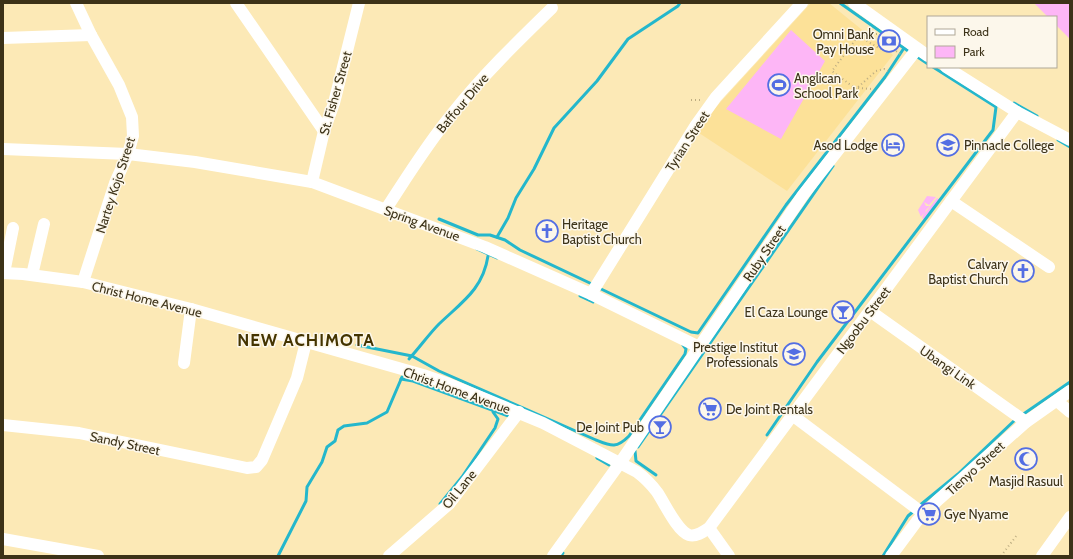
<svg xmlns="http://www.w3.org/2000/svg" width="1073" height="559" viewBox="0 0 1073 559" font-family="Cabin,sans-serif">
<rect width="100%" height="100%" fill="#fce9b6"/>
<path fill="#fce198" d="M811,3H829L893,55L787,191L696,131L707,117Z"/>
<g fill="#fdb6f6">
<path d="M1034,3H1070V39L1056,25V17H1048Z"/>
<path d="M791,30L825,61L781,139L726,109Z"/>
<path d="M927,196L936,197L929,205L924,202L926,206H930L926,210L925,213L937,198L940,200L925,220L922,218L924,213L921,217L918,210Z"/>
</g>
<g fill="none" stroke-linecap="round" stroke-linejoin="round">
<g stroke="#24b7cc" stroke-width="3">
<path d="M840,3L911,53"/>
<path d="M916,56L928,64"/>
<path d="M1014,103L1037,116"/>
<path d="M1058,140L1070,147"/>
<path d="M439,219L478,235H490L505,240L520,250L594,285"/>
<path d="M497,237L508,218L516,198L534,169L554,128L597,81L628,39L678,6L680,3"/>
<path d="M477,249L497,258"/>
<path d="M599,288L691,332L698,333L786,205L885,77L904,48"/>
<path d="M580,296L593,302"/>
<path d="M357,345L412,356L439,371L596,440C611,446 616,449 629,436L685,354L686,349L683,345"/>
<path d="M409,359C420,347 429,334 439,324C462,302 483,289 488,256"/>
<path d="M401,379L413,381L511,417"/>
<path d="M1022,415L1070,382"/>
<path d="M767,435L817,362L993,130L996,107L933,67"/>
<path d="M638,447L833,166"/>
<path d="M635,451L636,461L656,475"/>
<path d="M597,458L609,465"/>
<path d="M440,504L462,477L495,428L498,419L493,412"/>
<path d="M919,506L958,474L1016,419"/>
<path d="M278,556L306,501L307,487L322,462L327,447L335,441L338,430L344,426L367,423L387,412L402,377"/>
<path d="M561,556L563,553"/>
<path d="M883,556L908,516L915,510"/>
</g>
<g stroke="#bdad82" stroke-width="2" stroke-dasharray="1 3" stroke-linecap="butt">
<path d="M877,34L859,35L832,71L856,89L876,71L884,69L888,71"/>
<path d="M860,36C872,44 881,52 896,51L900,54"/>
<path d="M894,45L896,51"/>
<path d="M858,88L872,89"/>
<path d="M691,100H701"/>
<path d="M1001,556L1017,535"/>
</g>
<g stroke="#fff" stroke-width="12">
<path d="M76,3L91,35L119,85L132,117L133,136L128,154L115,183L83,282"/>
<path d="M236,3L324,131"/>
<path d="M854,3L928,56"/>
<path d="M3,38L91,35"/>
<path d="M946,67L1017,112L1070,140"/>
<path d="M3,149L128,154L195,162L312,182L485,247L591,294L699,347"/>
<path d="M312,182L324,131L334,103L359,3"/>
<path d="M951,201L1049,267"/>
<path d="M386,209C407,177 427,144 452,114C482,76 517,42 552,8"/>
<path d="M3,273L23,274L83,282L191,309L423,375L449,384L543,423L637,472C645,478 651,484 657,492C664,502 677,531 689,535C696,537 703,532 709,528L1017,112"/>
<path d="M4,273L13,228"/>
<path d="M32,275L44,224"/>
<path d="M591,294L696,125L716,97L802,3"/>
<path d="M870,311L1026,422"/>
<path d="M184,363L191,309"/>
<path d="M1057,401L1070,412"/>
<path d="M792,415L924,514"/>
<path d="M3,425L79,433L247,468L256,467L262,460L297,378L306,342"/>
<path d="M709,528L729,556"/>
<path d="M3,539L98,556"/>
<path d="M389,556L449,504L519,412"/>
<path d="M553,556L620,463L803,195L917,49"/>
<path d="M891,556L917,521L937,501L1026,422L1070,391"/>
<path d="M1042,556L1070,517"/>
</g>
</g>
<defs>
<g id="bank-ring" transform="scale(1.15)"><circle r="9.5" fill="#fcf7eb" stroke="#536ee3" stroke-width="1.5"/><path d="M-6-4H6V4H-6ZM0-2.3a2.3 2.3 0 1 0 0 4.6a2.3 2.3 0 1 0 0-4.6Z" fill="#536ee3"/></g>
<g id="stadium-ring" transform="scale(1.15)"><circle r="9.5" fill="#fcf7eb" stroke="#536ee3" stroke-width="1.5"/><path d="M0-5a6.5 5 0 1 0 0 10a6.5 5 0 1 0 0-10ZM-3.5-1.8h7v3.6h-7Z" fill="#536ee3"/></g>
<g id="hotel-ring" transform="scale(1.15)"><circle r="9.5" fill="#fcf7eb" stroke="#536ee3" stroke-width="1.5"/><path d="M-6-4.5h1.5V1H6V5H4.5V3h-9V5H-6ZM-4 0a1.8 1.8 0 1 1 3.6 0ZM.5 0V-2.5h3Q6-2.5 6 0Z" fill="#536ee3"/></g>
<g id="university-ring" transform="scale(1.15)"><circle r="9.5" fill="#fcf7eb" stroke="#536ee3" stroke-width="1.5"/><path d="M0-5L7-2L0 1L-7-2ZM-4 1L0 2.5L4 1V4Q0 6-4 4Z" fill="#536ee3"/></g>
<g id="church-ring" transform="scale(1.15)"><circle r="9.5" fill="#fcf7eb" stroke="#536ee3" stroke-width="1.5"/><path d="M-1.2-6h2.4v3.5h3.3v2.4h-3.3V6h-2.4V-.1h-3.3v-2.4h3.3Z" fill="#536ee3"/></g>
<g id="bar-ring" transform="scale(1.15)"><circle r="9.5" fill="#fcf7eb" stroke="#536ee3" stroke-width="1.5"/><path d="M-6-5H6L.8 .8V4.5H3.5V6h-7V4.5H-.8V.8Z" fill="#536ee3"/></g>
<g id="school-ring" transform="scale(1.15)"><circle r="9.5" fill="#fcf7eb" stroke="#536ee3" stroke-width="1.5"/><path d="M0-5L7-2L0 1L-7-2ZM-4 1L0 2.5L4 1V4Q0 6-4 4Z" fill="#536ee3"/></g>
<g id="supermarket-ring" transform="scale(1.15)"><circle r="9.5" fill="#fcf7eb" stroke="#536ee3" stroke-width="1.5"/><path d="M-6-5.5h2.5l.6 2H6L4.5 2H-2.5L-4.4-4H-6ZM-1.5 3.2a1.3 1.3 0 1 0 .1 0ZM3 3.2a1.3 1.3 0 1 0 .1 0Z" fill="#536ee3"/></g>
<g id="mosque-ring" transform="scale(1.15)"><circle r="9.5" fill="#fcf7eb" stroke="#536ee3" stroke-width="1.5"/><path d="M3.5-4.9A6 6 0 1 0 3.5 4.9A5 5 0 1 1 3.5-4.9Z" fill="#536ee3"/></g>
</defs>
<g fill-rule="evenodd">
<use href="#bank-ring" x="889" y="41"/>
<use href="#stadium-ring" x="779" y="85"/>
<use href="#hotel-ring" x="893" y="145"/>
<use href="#university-ring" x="948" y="145"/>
<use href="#church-ring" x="547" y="231"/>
<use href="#church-ring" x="1023" y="271"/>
<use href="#bar-ring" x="843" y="312"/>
<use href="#school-ring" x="794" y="354"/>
<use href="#supermarket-ring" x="710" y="409"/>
<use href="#bar-ring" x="660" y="427"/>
<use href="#mosque-ring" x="1026" y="459"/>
<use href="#supermarket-ring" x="929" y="514"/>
</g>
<g text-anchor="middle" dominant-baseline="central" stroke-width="3" stroke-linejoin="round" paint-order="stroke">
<g font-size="13" fill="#3c3218" stroke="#fcf7eb" text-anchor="end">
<text x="874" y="34">Omni Bank<tspan x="874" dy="15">Pay House</tspan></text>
<text x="794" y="78" text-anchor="start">Anglican<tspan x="794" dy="15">School Park</tspan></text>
<text x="878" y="145">Asod Lodge</text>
<text x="964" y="145" text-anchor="start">Pinnacle College</text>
<text x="562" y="224" text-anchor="start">Heritage<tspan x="562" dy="15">Baptist Church</tspan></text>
<text x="1008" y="264">Calvary<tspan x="1008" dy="15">Baptist Church</tspan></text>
<text x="828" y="312">El Caza Lounge</text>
<text x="778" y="347">Prestige Institut<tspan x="778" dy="15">Professionals</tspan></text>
<text x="726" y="409" text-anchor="start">De Joint Rentals</text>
<text x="644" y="427">De Joint Pub</text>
<text x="1026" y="481" text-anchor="middle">Masjid Rasuul</text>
<text x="944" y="514" text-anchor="start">Gye Nyame</text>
</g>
<g font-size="13" fill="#3c3218" stroke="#fcf7eb">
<text transform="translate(335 93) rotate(-74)">St. Fisher Street</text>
<text transform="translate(462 103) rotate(-50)">Baffour Drive</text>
<text transform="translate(687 141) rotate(-57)">Tyrian Street</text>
<text transform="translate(115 185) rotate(-72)">Nartey Kojo Street</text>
<text transform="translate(422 223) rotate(20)">Spring Avenue</text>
<text transform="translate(764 253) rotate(-56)">Ruby Street</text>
<text transform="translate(147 299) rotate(14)">Christ Home Avenue</text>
<text transform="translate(863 320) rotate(-53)">Ngoobu Street</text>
<text transform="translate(948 367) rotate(35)">Ubangi Link</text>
<text transform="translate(457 390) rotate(20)">Christ Home Avenue</text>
<text transform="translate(125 443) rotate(12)">Sandy Street</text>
<text transform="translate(975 468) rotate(-42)">Tienyo Street</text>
<text transform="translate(459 489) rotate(-51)">Oil Lane</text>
</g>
<g font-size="17" font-weight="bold" letter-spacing="1" fill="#443400" stroke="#fcf7eb">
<text x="306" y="340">NEW ACHIMOTA</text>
</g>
</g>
<rect width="1073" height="559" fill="none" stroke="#3c3218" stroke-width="8"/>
<rect x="927" y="16" width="130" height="52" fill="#fcf7eb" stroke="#afa897"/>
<rect x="935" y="29" width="20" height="6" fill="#ffffff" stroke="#afa897"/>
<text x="963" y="36" font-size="12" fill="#3c3218">Road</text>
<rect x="935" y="46" width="20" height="12" fill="#fdb6f6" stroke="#afa897"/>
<text x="963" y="56" font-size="12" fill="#3c3218">Park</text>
</svg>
